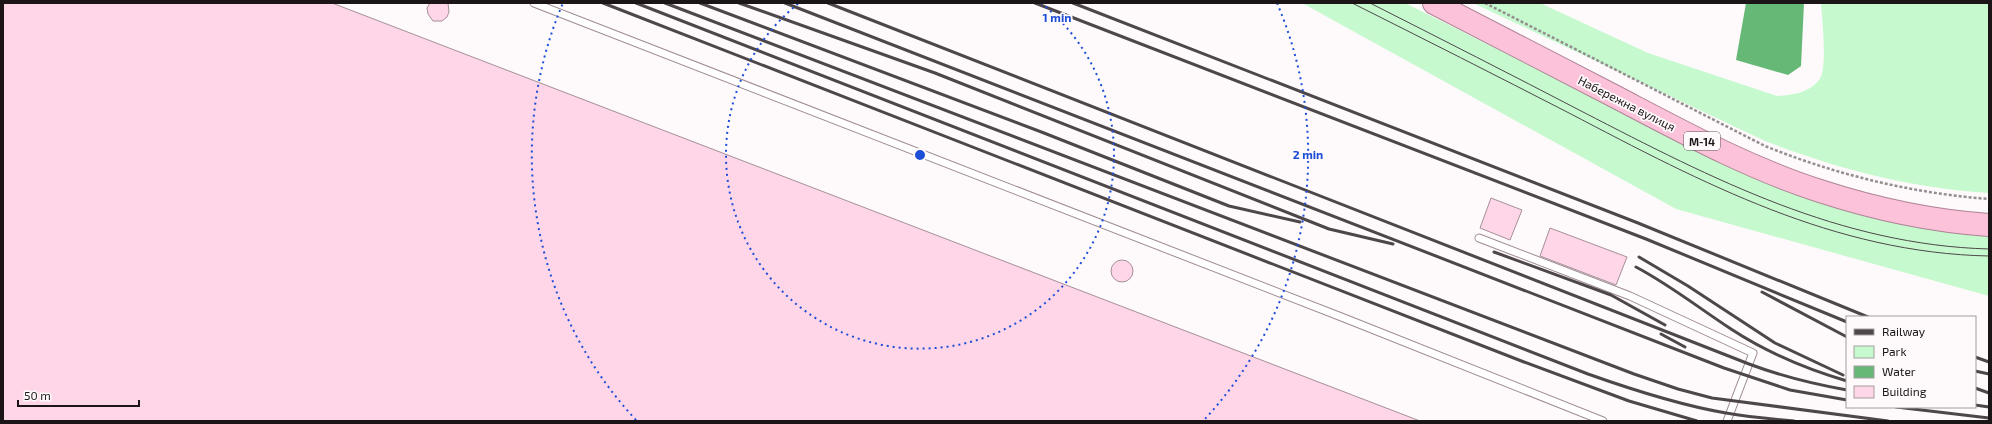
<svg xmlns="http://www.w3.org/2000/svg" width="1992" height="424" viewBox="0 0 1992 424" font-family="'Exo 2',sans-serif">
<rect width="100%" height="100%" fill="#fef9fb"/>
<g fill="#c6face">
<path d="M1302,3H1405L1715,158L1989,231V296L1676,209Z"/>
<path d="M1473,3H1540L1648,53L1777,96C1792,95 1809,93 1819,80C1828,70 1822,18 1821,3H1989V193C1911,188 1838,169 1765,141Z"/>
</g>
<path fill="#65b876" d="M1746,3H1804L1801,66L1788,75L1736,60Z"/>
<g fill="#ffd6e7" stroke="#a49098">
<path d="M3,3H332L1420,421H3Z"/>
<path d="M430,3H448L449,12L447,17L442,21H433L428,14L427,8Z"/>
<path d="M1491,198L1522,210L1510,240L1480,228Z"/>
<path d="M1550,228L1627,257L1616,285L1540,256Z"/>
<circle cx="1122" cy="271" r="11"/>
</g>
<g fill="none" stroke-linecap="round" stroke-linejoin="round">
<g stroke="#9e8b93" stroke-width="9">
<g id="lane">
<path d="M534,3L1344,318L1603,421"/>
<path d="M1479,238L1630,296L1753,353L1727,421"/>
</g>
</g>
<g stroke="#ae8596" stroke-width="24">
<path id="highway" d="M1434,3C1494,34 1554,65 1614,96C1681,131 1748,168 1820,191C1875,209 1932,221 1989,225"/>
</g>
<path stroke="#948e90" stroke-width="2.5" stroke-dasharray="3 2" stroke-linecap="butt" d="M1485,3L1765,146C1837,175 1911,193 1989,199"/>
<use href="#lane" stroke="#fff" stroke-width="7"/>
<use href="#highway" stroke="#fcc2da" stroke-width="22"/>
<g stroke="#4e474a" stroke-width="1">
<path d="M1352,3C1424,39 1497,76 1569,113C1703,183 1834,253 1989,256"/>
<path d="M1370,3C1441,39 1512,75 1583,112C1713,179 1840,245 1989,249"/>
</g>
<g stroke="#4e474a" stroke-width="3">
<path d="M603,3L1524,362L1629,401L1697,421"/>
<path d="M636,3L1588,374C1633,390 1679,405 1726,413C1749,417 1771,419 1794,421"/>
<path d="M665,3L1634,374L1678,389L1712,398L1888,421"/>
<path d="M700,3L1044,133L1229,206L1300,222"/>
<path d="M739,3L935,73L1329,229L1393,244"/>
<path d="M785,3L1724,368L1790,390L1847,400"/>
<path d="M828,3L1749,364C1781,376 1813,384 1847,390"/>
<path d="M1035,3L1646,239L1847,322"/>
<path d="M1073,3L1638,223L1868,317"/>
<path d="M1494,252L1611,295L1665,325"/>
<path d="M1639,257L1688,286L1775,343L1843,375"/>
<path d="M1636,267C1670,285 1699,308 1731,329C1766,352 1806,369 1847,381"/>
<path d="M1762,292L1847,337"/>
<path d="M1661,334L1685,347"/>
<path d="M1975,357L1989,362"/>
<path d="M1975,371L1989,374"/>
<path d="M1975,388L1989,393"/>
<path d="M1975,405L1989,407"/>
<path d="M1896,407L1989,418"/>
</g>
</g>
<g fill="none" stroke="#1d4ed8" stroke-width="2" stroke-dasharray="2 4">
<path d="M1041 3A194 194 0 1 1 799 3"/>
<path d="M636 420A388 388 0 0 1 563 3M1277 3A388 388 0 0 1 1204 420"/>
</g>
<g text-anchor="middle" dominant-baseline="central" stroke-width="3.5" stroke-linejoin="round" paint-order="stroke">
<rect fill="#fef9fb" stroke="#60595c" stroke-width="1" x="1684" y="132" width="36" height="18" rx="3"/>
<g font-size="11" font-weight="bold" fill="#1c1518">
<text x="1702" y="141">М-14</text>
</g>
<g font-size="12" fill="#1c1518" stroke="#fef9fb">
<text transform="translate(1627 103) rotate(27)">Набережна вулиця</text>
</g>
</g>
<circle cx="920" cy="155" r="6" fill="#1d4ed8" stroke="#fef9fb" stroke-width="2"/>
<g font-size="12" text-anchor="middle" font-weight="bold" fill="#1d4ed8" stroke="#fef9fb" stroke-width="3.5" stroke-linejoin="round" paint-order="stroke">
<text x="1057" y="22">1 min</text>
<text x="1308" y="159">2 min</text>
</g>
<rect width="1992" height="424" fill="none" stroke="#1c1518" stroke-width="8"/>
<rect x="1846" y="316" width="130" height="92" fill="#fef9fb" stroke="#a49ea0"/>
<rect x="1854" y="329" width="20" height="6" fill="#4e474a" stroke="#a49ea0"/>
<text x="1882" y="336" font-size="12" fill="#1c1518">Railway</text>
<rect x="1854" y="346" width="20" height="12" fill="#c6face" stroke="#a49ea0"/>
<text x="1882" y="356" font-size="12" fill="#1c1518">Park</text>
<rect x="1854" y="366" width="20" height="12" fill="#65b876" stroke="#a49ea0"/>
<text x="1882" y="376" font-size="12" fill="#1c1518">Water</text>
<rect x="1854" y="386" width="20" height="12" fill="#ffd6e7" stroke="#a49ea0"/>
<text x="1882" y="396" font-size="12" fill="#1c1518">Building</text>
<path d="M18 400v6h121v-6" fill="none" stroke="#1c1518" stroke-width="2"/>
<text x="24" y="400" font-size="12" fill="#1c1518" stroke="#fef9fb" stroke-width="3" paint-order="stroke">50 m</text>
</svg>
